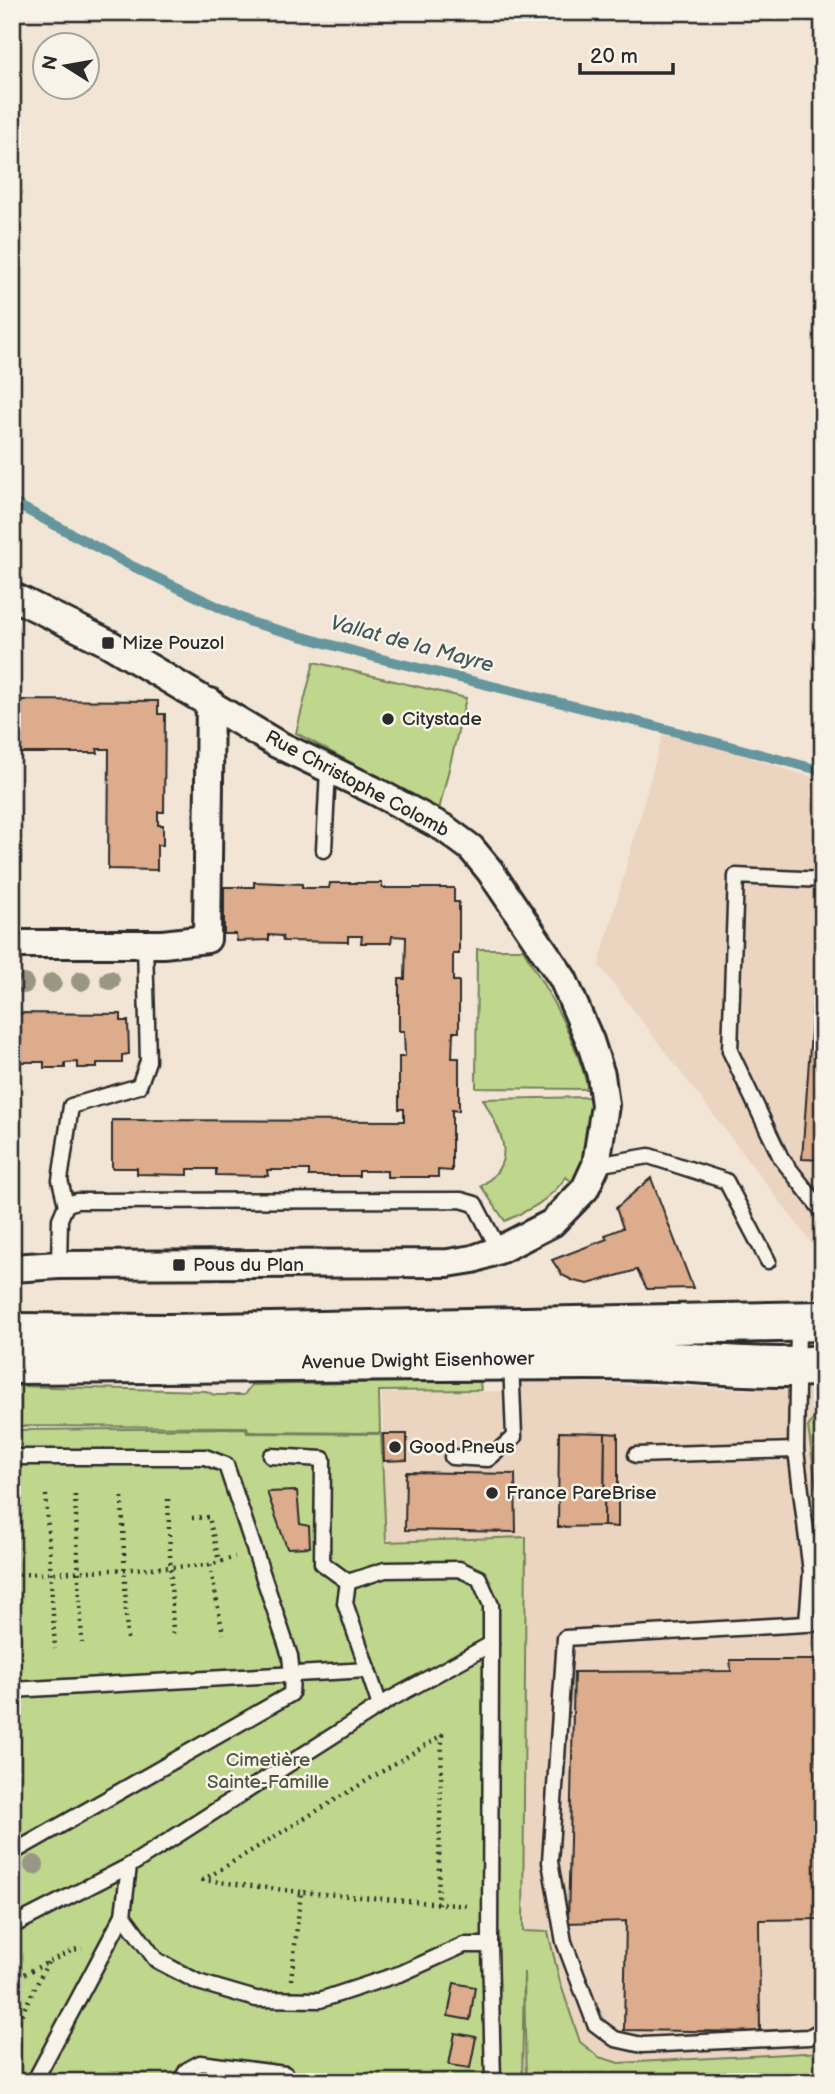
<svg xmlns="http://www.w3.org/2000/svg" width="835" height="2094" viewBox="0 0 835 2094" font-family="'Balsamiq Sans',sans-serif">
<rect width="100%" height="100%" fill="#f2e5d6"/>
<filter id="ink" filterUnits="userSpaceOnUse"><feTurbulence type="fractalNoise" baseFrequency=".0143" numOctaves="2"/><feDisplacementMap in="SourceGraphic" scale="14" xChannelSelector="R" yChannelSelector="G"/><feConvolveMatrix kernelMatrix="1 2 1 2 8 2 1 2 1" color-interpolation-filters="sRGB"/></filter>
<g filter="url(#ink)">
<g fill="#ebd4c0">
<path d="M664,730L823,781V1258L599,965Z"/>
<path d="M529,1380L752,1390L823,1386V2082H522L526,1538L386,1542L382,1393L501,1391Z"/>
</g>
<g fill="#bfd78d" stroke="#75815c" stroke-width="2">
<path d="M314,662L466,698L439,810L296,733Z"/>
<path d="M477,949H523C549,994 576,1038 588,1089L476,1088Z"/>
<path d="M589,1097L592,1115L583,1167L572,1182L566,1177C549,1201 531,1209 505,1221L481,1186C520,1161 500,1131 483,1099Z"/>
<path d="M399,1382H480L481,1390L379,1391L380,1433L249,1432L247,1427L12,1426V1386L206,1391L214,1395H244L251,1385Z"/>
<path d="M823,1405V1533L808,1427Z"/>
<path d="M246,1428L247,1433L381,1434L386,1542L526,1537L523,1931L548,1932L560,1982L580,2042L599,2057L619,2063L823,2052V2082H526L524,1972L522,2082H12V1430Z"/>
</g>
<g fill="none" stroke-linecap="round" stroke-linejoin="round">
<path stroke="#66969d" stroke-width="10" d="M12,502L130,565L250,622L378,658L647,724L823,771"/>
</g>
<g fill="#dcac8d" stroke="#2b2b2b" stroke-width="2">
<path d="M12,700L158,701V714H165L164,812H158V825H163V845H157V870L108,869L109,749H97L98,753H12Z"/>
<path d="M254,882L302,884V888H329L330,883H382V888H454V902H459V954H453V981H459V1032H453L452,1058H459V1111L452,1110V1171L438,1170V1177H387V1171H359V1176H309V1170H267L268,1176L216,1175V1169H188V1175L137,1174V1168H112V1120L404,1121V1109H399V1057H405L404,1031H399V979H405L406,937L392,936L391,943H361L362,936H348V942L283,941L282,936L269,935V940L237,941L236,934H224V887H254Z"/>
<path d="M820,904L823,905V1160L802,1159Z"/>
<path d="M12,1013L121,1014V1021H128L129,1054L122,1055V1063H97V1068H78V1062L65,1063V1068H44V1062H18V1067H12Z"/>
<path d="M651,1178L693,1288L647,1289L637,1270L588,1284L574,1281L562,1275L552,1260L607,1239L605,1235L623,1228L616,1208Z"/>
<path d="M559,1432L605,1433L604,1526L558,1527Z"/>
<path d="M605,1433L618,1434V1527L604,1526Z"/>
<path d="M383,1434H407V1460L384,1461Z"/>
<path d="M406,1472L515,1474L516,1532L405,1530Z"/>
<path d="M297,1491L300,1524L309,1526L310,1547L287,1548L267,1492Z"/>
<path d="M730,1660H823V1919L759,1920L760,2032L624,2030L626,1921L568,1923L574,1672L731,1671Z"/>
<path d="M454,1983L475,1987L470,2020L448,2016Z"/>
<path d="M455,2033L476,2037L470,2068L449,2065Z"/>
</g>
<g fill="none" stroke-linecap="round" stroke-linejoin="round">
<g stroke="#2b2b2b" stroke-width="19">
<g id="service">
<path d="M324,850L328,769"/>
<path d="M823,880L736,876L730,1051L781,1158L823,1212"/>
<path d="M596,1165L649,1156L726,1181L768,1261"/>
<path d="M66,1205L60,1180L71,1106L139,1086L148,1061L145,944"/>
<path d="M59,1265L60,1219L66,1205L76,1201L461,1200L475,1204L499,1250"/>
<path d="M798,1323L796,1450L811,1572L807,1623"/>
<path d="M636,1455L796,1450"/>
<path d="M271,1456L323,1459L322,1563L348,1582"/>
<path d="M12,1457H205L226,1465L290,1656L292,1675L291,1694L12,1853"/>
<path d="M452,1457L488,1459L514,1437L511,1361"/>
<path d="M823,1623L565,1638L550,1862L564,1942L595,2024L615,2039L642,2045L809,2037L823,2029"/>
<path d="M12,1690L368,1670"/>
<path d="M380,1706L345,1603L348,1582L385,1570L459,1569L479,1578L491,1605V1644"/>
<path d="M123,1915L156,1960L198,1982L256,1999L320,2000L402,1973L464,1945H490"/>
<path d="M12,1926L129,1866"/>
<path d="M34,2082L123,1915L129,1866L389,1700L491,1644L490,1945L493,2082"/>
<path d="M180,2082L187,2070L200,2063L285,2074L294,2082"/>
</g>
</g>
<g stroke="#2b2b2b" stroke-width="32">
<g id="minor">
<path d="M12,596L108,643L277,744L373,790L444,828L471,848L490,871L563,979L590,1041L601,1075L605,1105L596,1165L585,1189L552,1223L499,1250L473,1259L448,1263L59,1265L12,1268"/>
<path d="M12,944H163L207,939L210,702"/>
</g>
</g>
<g stroke="#2b2b2b" stroke-width="44">
<g id="secondary">
<path d="M12,1333L170,1334L823,1321"/>
<path d="M12,1364L585,1360C614,1360 643,1360 672,1362C723,1364 772,1370 823,1365"/>
</g>
</g>
<g stroke="#2b2b2b" stroke-width="4.5" stroke-dasharray="2 5" stroke-linecap="butt">
<path d="M46,1495L55,1649"/>
<path d="M75,1495L82,1643"/>
<path d="M122,1497L127,1640"/>
<path d="M168,1499L173,1634"/>
<path d="M192,1518L209,1517L219,1562"/>
<path d="M210,1565L223,1634"/>
<path d="M12,1575L210,1565L235,1557"/>
<path d="M301,1892L203,1880L442,1735L438,1904"/>
<path d="M12,1980L73,1950L82,1948"/>
<path d="M291,1980L301,1892L468,1906"/>
<path d="M12,2033L48,1962"/>
</g>
<use href="#service" stroke="#f7f3e8" stroke-width="14"/>
<use href="#minor" stroke="#f7f3e8" stroke-width="26"/>
<use href="#secondary" stroke="#f7f3e8" stroke-width="38"/>
</g>
<g fill="#999686">
<circle cx="110" cy="980" r="10"/>
<circle cx="81" cy="981" r="10"/>
<circle cx="52" cy="983" r="10"/>
<circle cx="24" cy="984" r="10"/>
<circle cx="34" cy="1865" r="10"/>
</g>
</g>
<g fill="#2b2b2b" stroke="#f7f3e8" stroke-width="2.5">
<rect x="101" y="636" width="14" height="14" rx="3.5"/>
<circle cx="388" cy="719" r="7"/>
<rect x="172" y="1258" width="14" height="14" rx="3.5"/>
<circle cx="395" cy="1447" r="7"/>
<circle cx="492" cy="1493" r="7"/>
</g>
<g text-anchor="middle" dominant-baseline="central" stroke-width="5" stroke-linejoin="round" paint-order="stroke">
<g font-size="19" fill="#2b2b2b" stroke="#f7f3e8" text-anchor="start">
<text x="122" y="643">Mize Pouzol</text>
<text x="402" y="719">Citystade</text>
<text x="193" y="1265">Pous du Plan</text>
<text x="409" y="1447">Good Pneus</text>
<text x="506" y="1493">France PareBrise</text>
</g>
<g font-size="19" fill="#2b2b2b" stroke="#f7f3e8">
<text transform="translate(357 784) rotate(28)">Rue Christophe Colomb</text>
<text transform="translate(418 1361) rotate(-1)">Avenue Dwight Eisenhower</text>
</g>
<g font-size="19" fill="#505644" stroke="#f7f3e8">
<text x="268" y="1760">Cimetière<tspan x="268" dy="22">Sainte-Famille</tspan></text>
</g>
<g font-size="21" font-style="italic" fill="#44585a" stroke="#f7f3e8">
<text transform="translate(412 644) rotate(15)">Vallat de la Mayre</text>
</g>
</g>
<rect width="835" height="2094" fill="none" stroke="#f7f3e8" stroke-width="42"/>
<rect x="21" y="21" width="793" height="2052" fill="none" stroke="#2b2b2b" stroke-width="2.5" filter="url(#ink)"/>
<g transform="translate(66 66) rotate(281)"><circle r="33" fill="#f7f3e8" stroke="#a5a39c" stroke-width="2"/>
<path d="M0-5L12 26L0 18L-12 26Z" fill="#2b2b2b"/>
<text y="-10" font-size="19" font-weight="bold" text-anchor="middle" fill="#2b2b2b">N</text>
</g>
<path d="M580 63v10h93v-10" fill="none" stroke="#2b2b2b" stroke-width="3.5"/>
<text x="590" y="63" font-size="21" fill="#2b2b2b" stroke="#f7f3e8" stroke-width="5" paint-order="stroke">20 m</text>
</svg>
